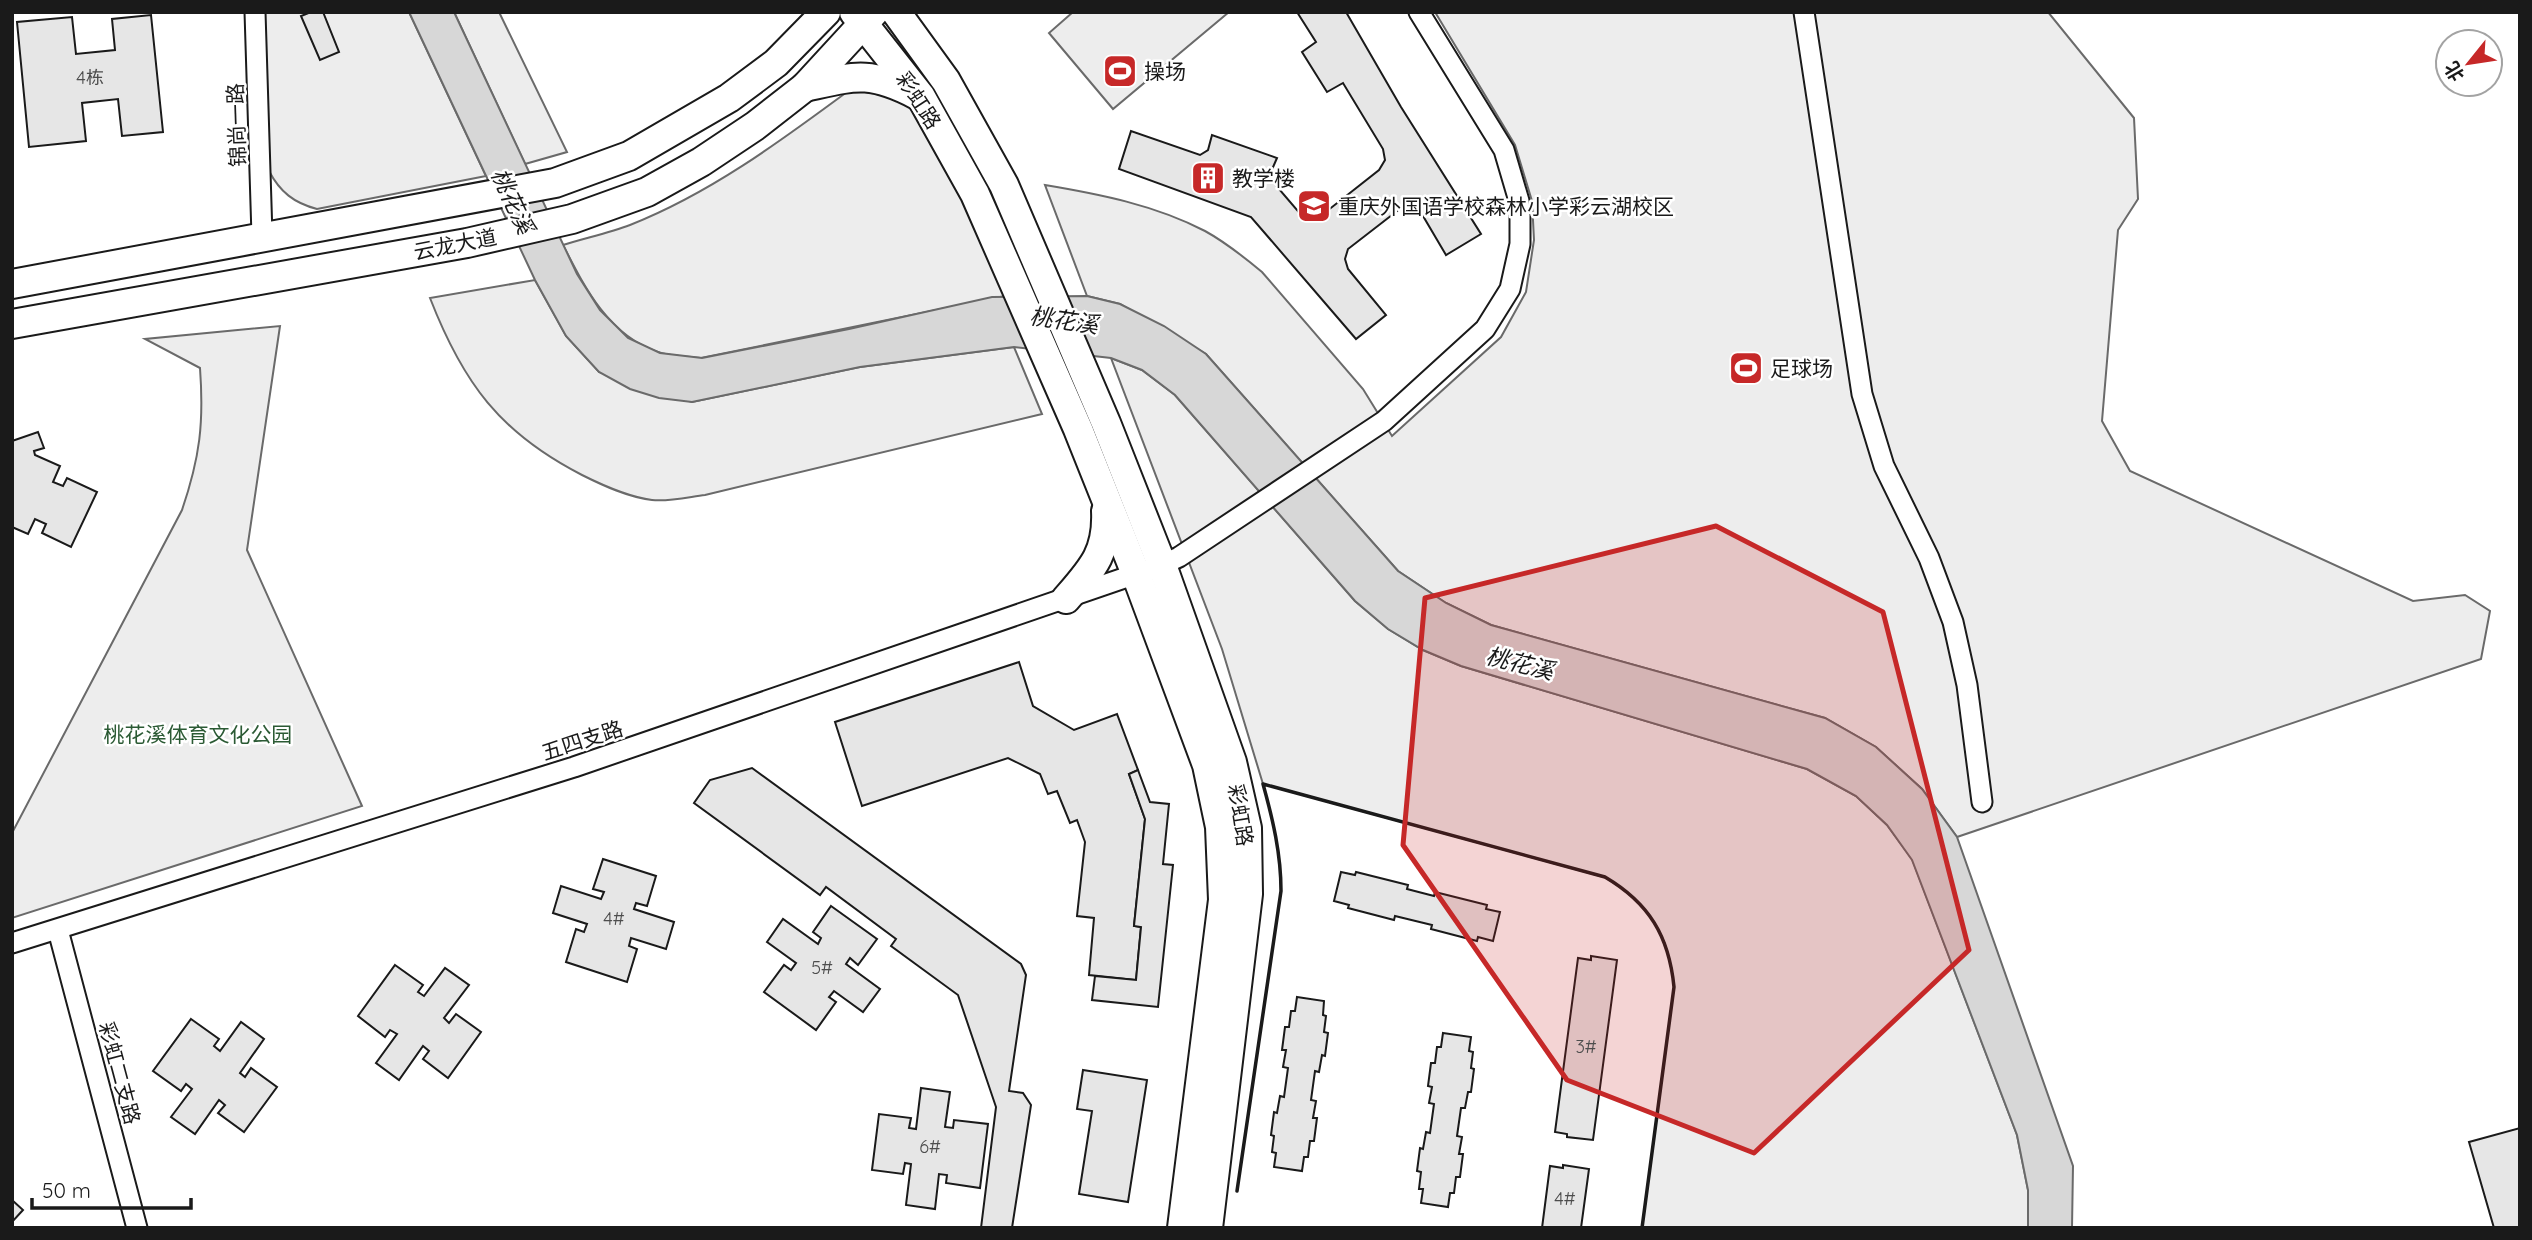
<svg xmlns="http://www.w3.org/2000/svg" width="2532" height="1240" viewBox="0 0 2532 1240" font-family="Quicksand,'Noto Sans SC',sans-serif">
<rect width="100%" height="100%" fill="#fff"/>
<g fill="#ededed" stroke="#6a6a6a" stroke-width="2">
<path d="M264,12H409L486,176L317,209C294,203 280,192 269,171Z"/>
<path d="M454,12H499L567,152L525,164Z"/>
<path d="M1073,12H1229L1113,109L1049,33Z"/>
<path d="M1435,12H2048L2134,118L2138,199L2118,230L2102,421L2130,471L2413,601L2465,595L2490,611L2481,659L1957,837L1922,789L1876,747L1825,718L1491,625L1446,603L1398,571L1206,354L1120,304L1087,296L1045,185C1099,194 1155,205 1205,231C1225,242 1244,257 1262,272L1363,389L1392,436L1501,337L1526,292L1534,240L1532,201L1515,145Z"/>
<path d="M851,89L906,100L963,201L1005,296L701,358C688,356 671,357 658,352C609,336 585,288 563,245C585,238 609,233 630,225C711,193 782,140 851,89Z"/>
<path d="M535,280L566,336L599,372L692,402L860,367L1014,347L1042,414L705,495C689,497 668,502 652,500C628,497 604,486 582,475C500,433 463,383 430,298Z"/>
<path d="M280,326L247,550L362,806L12,918V833L182,510C200,457 204,423 200,368L145,339Z"/>
<path d="M1111,358L1142,370L1175,395L1355,601L1388,629L1423,650L1461,666L1807,769L1856,796L1887,825L1912,859L2017,1135L2028,1190V1228H1642L1674,987C1669,935 1649,903 1604,877L1263,784L1222,649Z"/>
</g>
<path fill="#d7d7d7" stroke="#6a6a6a" stroke-width="2" d="M409,12H454L577,274L600,310L628,338L660,353L702,358L849,329L992,297L1087,296L1120,304L1164,326L1206,354L1398,571L1446,603L1491,625L1825,718L1876,747L1922,789L1957,837L2073,1166L2072,1228H2028V1190L2017,1135L1912,860L1887,825L1856,796L1807,769L1461,666L1423,650L1388,629L1355,601L1175,395L1142,370L1111,358L1014,347L860,367L692,402L659,398L630,389L599,372L566,336L535,280Z"/>
<g fill="#e6e6e6" stroke="#1a1a1a" stroke-width="2">
<path d="M311,12H323L339,52L320,60L301,16Z"/>
<path d="M1297,12H1346L1401,107L1481,234L1446,255L1423,216L1413,209L1401,208L1348,249L1345,259L1348,269L1386,315L1356,339L1251,217L1119,169L1131,131L1200,155L1208,150L1212,135L1277,158L1270,174L1273,182L1302,216L1312,219L1322,215L1379,170L1385,160L1383,149L1343,83L1327,92L1302,52L1316,42Z"/>
<path d="M151,15L163,132L122,136L118,99L82,103L86,141L29,147L17,22L72,17L76,54L115,50L112,19Z"/>
<path d="M38,432L44,448L34,451L35,455L60,466L53,482L63,486L67,478L97,492L71,547L42,533L46,524L35,519L28,534L12,527V441Z"/>
<path d="M1019,662L1033,706L1074,730L1117,714L1138,770L1129,774L1145,819L1134,926L1141,927L1136,980L1089,975L1094,918L1077,916L1085,842L1077,820L1070,823L1057,791L1048,794L1040,774L1008,758L862,806L835,722Z"/>
<path d="M752,768L1021,964L1026,975L1009,1091L1023,1093L1031,1105L1012,1228H981L996,1107L958,995L891,946L896,939L826,887L820,895L694,803L710,780Z"/>
<path d="M1138,770L1150,802L1169,804L1163,864L1173,865L1158,1007L1092,1000L1095,976L1136,980L1141,927L1134,926L1145,819L1129,774Z"/>
<path d="M603,859L656,876L647,906L636,903L634,909L674,922L666,949L631,938L629,946L637,949L627,982L566,962L576,929L584,932L587,924L553,913L561,886L601,899L604,892L593,889Z"/>
<path d="M1341,872L1355,875L1356,872L1408,885L1407,889L1434,896L1435,892L1487,905L1486,909L1500,912L1493,941L1478,937L1477,941L1431,929L1432,925L1395,916L1394,920L1348,908L1349,905L1334,901Z"/>
<path d="M831,906L877,939L858,965L850,958L846,964L880,989L863,1012L834,991L829,997L836,1002L816,1030L764,992L784,965L791,970L796,963L767,942L783,919L818,944L821,938L813,932Z"/>
<path d="M1591,956L1617,960L1593,1140L1567,1137V1134L1555,1132L1578,958L1591,960Z"/>
<path d="M395,965L423,985L418,992L424,996L445,968L469,985L444,1018L449,1023L456,1014L481,1032L448,1078L423,1059L429,1051L423,1046L399,1080L376,1063L397,1034L390,1030L385,1037L358,1016Z"/>
<path d="M1297,997L1324,1001L1323,1015L1326,1016L1324,1032L1328,1033L1325,1056L1322,1055L1319,1072L1315,1071L1311,1100L1316,1101L1313,1118H1317L1314,1141H1310L1308,1157H1304L1302,1171L1274,1167L1276,1153L1272,1152L1274,1136L1271,1135L1274,1112L1277,1113L1280,1096L1284,1097L1288,1068L1283,1067L1286,1050H1282L1285,1027H1289L1291,1011H1295Z"/>
<path d="M191,1019L219,1039L214,1046L220,1051L241,1022L264,1039L240,1073L245,1077L251,1068L277,1087L244,1132L218,1113L225,1105L219,1100L195,1134L171,1117L192,1089L186,1084L181,1091L153,1071Z"/>
<path d="M1443,1033L1471,1037L1469,1051L1473,1052L1471,1068L1474,1069L1471,1092H1468L1465,1108H1461L1457,1136L1462,1137L1459,1154H1463L1460,1177H1456L1454,1193H1450L1448,1207L1421,1203L1423,1189H1419L1421,1172L1417,1171L1420,1148L1423,1149L1426,1132L1430,1133L1434,1104L1429,1103L1432,1087L1428,1086L1431,1063H1435L1437,1047H1441Z"/>
<path d="M1083,1070L1147,1080L1128,1202L1079,1194L1092,1111L1077,1109Z"/>
<path d="M921,1088L950,1092L945,1127L953,1128L954,1120L988,1124L980,1188L946,1183L947,1175L939,1174L935,1209L906,1205L911,1164L905,1163L903,1174L872,1170L879,1114L911,1118L909,1128L916,1129Z"/>
<path d="M2520,1128V1228H2494L2469,1142Z"/>
<path d="M1563,1165L1589,1169L1581,1228H1542L1550,1166L1563,1168Z"/>
<path d="M12,1200L23,1210L12,1222Z"/>
</g>
<g fill="none" stroke-linecap="round" stroke-linejoin="round">
<g stroke="#1a1a1a" stroke-width="23">
<g id="minor">
<path d="M255,12L262,236"/>
<path d="M1804,12L1862,394L1884,466L1929,558L1953,622L1967,685L1982,802"/>
<path d="M58,930L137,1228"/>
<path d="M12,943L574,767L1162,565L1179,557L1384,421L1485,329L1510,289L1520,244V212L1519,201L1504,150L1419,12"/>
</g>
</g>
<g stroke="#1a1a1a" stroke-width="32">
<g id="secondary">
<path d="M854,12L921,97L975,194L1078,429L1136,574L1207,765L1220,827L1223,900L1182,1228"/>
<path d="M896,12L946,81L1004,185L1106,423L1162,565L1232,762L1247,828L1248,894L1208,1228"/>
<path d="M805,87C855,76 869,70 917,95"/>
<path d="M12,284L555,183L629,156L729,98L776,63L826,12"/>
<path d="M12,324L467,243L572,219L647,192L701,162L755,126L805,87L874,12"/>
<path d="M1066,599C1092,569 1108,553 1106,511"/>
</g>
</g>
<use href="#minor" stroke="#fff" stroke-width="19"/>
<use href="#secondary" stroke="#fff" stroke-width="28"/>
<path stroke="#1a1a1a" stroke-width="3.5" d="M1237,1191L1281,891C1281,854 1273,820 1263,784L1605,877C1649,903 1669,936 1674,987L1642,1228"/>
</g>
<path fill="#c62828" fill-opacity="0.2" stroke="#c62828" stroke-width="5" stroke-linejoin="round" d="M1716,526L1883,612L1969,950L1754,1153L1567,1080L1403,845L1425,598Z"/>
<defs>
<g id="stadium-square" transform="scale(1.75)"><rect x="-9" y="-9" width="18" height="18" rx="4" fill="#c62828" stroke="#fff"/><path d="M0-5a6.5 5 0 1 0 0 10a6.5 5 0 1 0 0-10ZM-3.5-1.8h7v3.6h-7Z" fill="#fff"/></g>
<g id="building-square" transform="scale(1.75)"><rect x="-9" y="-9" width="18" height="18" rx="4" fill="#c62828" stroke="#fff"/><path d="M-4-6H4V6H1V3H-1V6H-4ZM-2.5-4.3h1.7v1.8h-1.7ZM.8-4.3h1.7v1.8H.8ZM-2.5-1h1.7V.8h-1.7ZM.8-1h1.7V.8H.8Z" fill="#fff"/></g>
<g id="school-square" transform="scale(1.75)"><rect x="-9" y="-9" width="18" height="18" rx="4" fill="#c62828" stroke="#fff"/><path d="M0-5L7-2L0 1L-7-2ZM-4 1L0 2.5L4 1V4Q0 6-4 4Z" fill="#fff"/></g>
</defs>
<g fill-rule="evenodd">
<use href="#stadium-square" x="1120" y="71"/>
<use href="#building-square" x="1208" y="178"/>
<use href="#school-square" x="1314" y="206"/>
<use href="#stadium-square" x="1746" y="368"/>
</g>
<g text-anchor="middle" dominant-baseline="central" stroke-width="5" stroke-linejoin="round" paint-order="stroke">
<g font-size="18" fill="#4d4d4d">
<text x="90" y="77">4栋</text>
<text x="614" y="918">4#</text>
<text x="822" y="967">5#</text>
<text x="1586" y="1046">3#</text>
<text x="930" y="1146">6#</text>
<text x="1565" y="1198">4#</text>
</g>
<g font-size="21" fill="#1a1a1a" stroke="#fff" text-anchor="start">
<text x="1144" y="71">操场</text>
<text x="1232" y="178">教学楼</text>
<text x="1338" y="206">重庆外国语学校森林小学彩云湖校区</text>
<text x="1770" y="368">足球场</text>
</g>
<g font-size="21" fill="#1a1a1a" stroke="#fff">
<text transform="translate(919 100) rotate(57)">彩虹路</text>
<text transform="translate(236 125) rotate(-92)">锦尚一路</text>
<text transform="translate(455 244) rotate(-11)">云龙大道</text>
<text transform="translate(582 740) rotate(-18)">五四支路</text>
<text transform="translate(1241 815) rotate(81)">彩虹路</text>
<text transform="translate(120 1073) rotate(75)">彩虹二支路</text>
</g>
<g font-size="21" fill="#2b5a34" stroke="#fff">
<text x="198" y="734">桃花溪体育文化公园</text>
</g>
<g font-size="23" font-style="italic" fill="#1a1a1a" stroke="#fff">
<text transform="translate(513 201) rotate(65)">桃花溪</text>
<text transform="translate(1064 320) rotate(8)">桃花溪</text>
<text transform="translate(1520 663) rotate(14)">桃花溪</text>
</g>
</g>
<rect width="2532" height="1240" fill="none" stroke="#1a1a1a" stroke-width="28"/>
<g transform="translate(2469 63) rotate(240)"><circle r="33" fill="#ffffff" stroke="#a3a3a3" stroke-width="2"/>
<path d="M0-5L12 26L0 18L-12 26Z" fill="#c62828"/>
<text y="-10" font-size="19" font-weight="bold" text-anchor="middle" fill="#1a1a1a">北</text>
</g>
<path d="M32 1198v10h159v-10" fill="none" stroke="#1a1a1a" stroke-width="3.5"/>
<text x="42" y="1198" font-size="21" fill="#1a1a1a" stroke="#ffffff" stroke-width="5" paint-order="stroke">50 m</text>
</svg>
